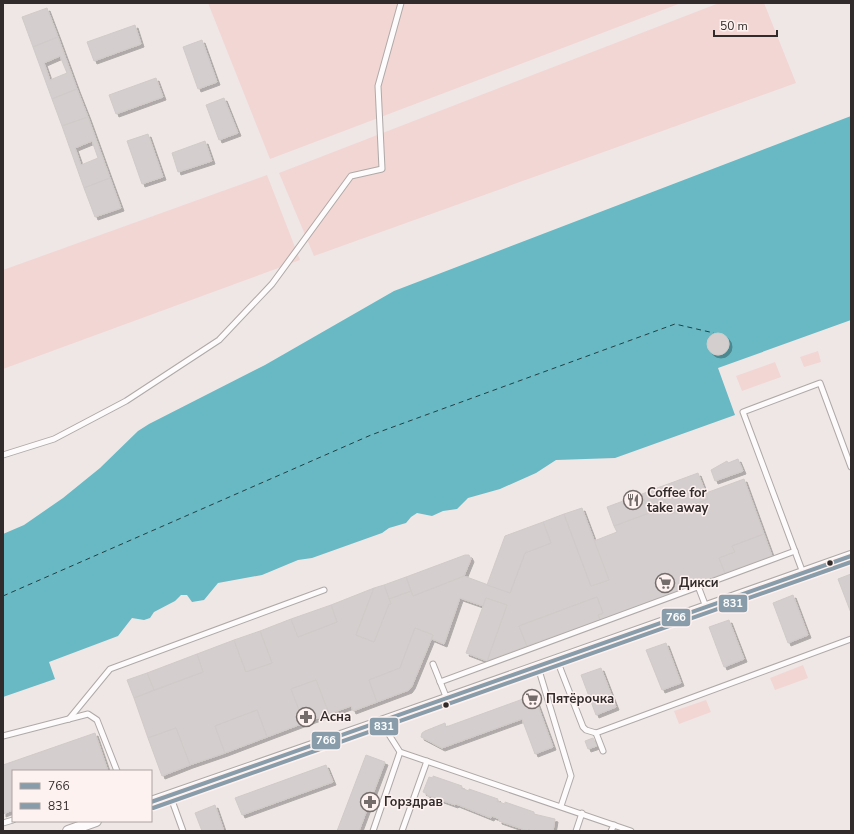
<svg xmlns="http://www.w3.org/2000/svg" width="854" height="834" viewBox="0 0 854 834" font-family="'Nunito Sans',sans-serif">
<defs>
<filter id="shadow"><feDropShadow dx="3" dy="3" stdDeviation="0" flood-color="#0004"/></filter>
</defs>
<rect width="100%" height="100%" fill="#efe7e6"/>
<g fill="#f2d6d3">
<path d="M208,3H681L270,159Z"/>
<path d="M719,3H764L796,83L314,256L279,173Z"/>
<path d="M267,175L300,260L3,369V270Z"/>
<path d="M818,351L821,362L804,367L800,357Z"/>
<path d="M775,362L781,377L742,391L736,376Z"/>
<path d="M803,665L808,678L775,690L770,678Z"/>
<path d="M706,700L711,712L679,724L674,711Z"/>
</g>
<path fill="#68b9c4" d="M851,116V320L718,368L735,415L615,458L556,460L536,473L500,489L468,498L457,509L443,511L432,516L417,513L411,517L406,523L389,528L382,533L312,558L298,560L262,575L218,583L204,600L192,602L187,595H181L175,601L154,612L150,618L144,620L132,618L118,636L49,662L55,679L3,697V534L24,525L63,498L100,468L138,431L149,424L265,365L394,291Z"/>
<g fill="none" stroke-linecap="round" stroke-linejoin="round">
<path stroke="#263f43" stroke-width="1" stroke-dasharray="5 4" stroke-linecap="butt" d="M3,596L371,435L675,324L714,333"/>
</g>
<g fill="#d4cece" stroke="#d0cac9" fill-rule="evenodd" filter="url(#shadow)">
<path d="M47,8L58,37L33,47L22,17Z"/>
<path d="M135,25L141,44L94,61L87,42Z"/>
<path d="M58,37L77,89L52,99L33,47ZM60,56L67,73L50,80L44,63Z"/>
<path d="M202,40L217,82L198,89L183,47Z"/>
<path d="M156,78L163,97L116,114L109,95Z"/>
<path d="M77,89L88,117L62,126L52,99Z"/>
<path d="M224,98L238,133L219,140L206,105Z"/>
<path d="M88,117L110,178L84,188L62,126ZM92,141L98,158L81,165L75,148Z"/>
<path d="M148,134L163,177L142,184L127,141Z"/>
<path d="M205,141L212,161L178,172L172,153Z"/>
<path d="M110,178L121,208L95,217L84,188Z"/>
<circle cx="718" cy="344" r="11"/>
<path d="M738,459L743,471L715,481L711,470L727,461L728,463Z"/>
<path d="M698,473L708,499L670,514L660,487Z"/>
<path d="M744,479L764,534L732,546L735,552L719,558L725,573L600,620L598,615L603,613L597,597L519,626L527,646L487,661L507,605L486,598L483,606L460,598L444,644L432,639L433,635L415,628L400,668L369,680L377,702L353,711L351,706L329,714L316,680L291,689L304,723L267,737L257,710L215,726L225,753L190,765L176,728L148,738L134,698L203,672L197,654L234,640L246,672L272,663L260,631L291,619L298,637L337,622L331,605L374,588L356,635L374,642L389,604H391L389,599L411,591L413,596L464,576L510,593L525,553L551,543L543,522L564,514L591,586L609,580L594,541L617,532L614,526L649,513L642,494L660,487L670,514L708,499L706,493Z"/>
<path d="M642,494L649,513L614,526L607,507Z"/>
<path d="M582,508L609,580L591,586L564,514Z"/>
<path d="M543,522L551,543L525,553L510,593L487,585L505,536Z"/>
<path d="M764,534L772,556L725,573L719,558L735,552L732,546Z"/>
<path d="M465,555H469L471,559L464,576L413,596L406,577Z"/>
<path d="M851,574V613L838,579Z"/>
<path d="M406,577L411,591L389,599L384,585Z"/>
<path d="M384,585L391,604H389L374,642L356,635L374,588Z"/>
<path d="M793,595L808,635L788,643L773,603Z"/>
<path d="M597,597L603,613L598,615L600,620L527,646L519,626Z"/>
<path d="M486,598L507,605L487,661L466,653Z"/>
<path d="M331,605L337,622L298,637L291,619Z"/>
<path d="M729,620L744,659L724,667L709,627Z"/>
<path d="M415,628L433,635L412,686L409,690L377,702L369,680L400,668Z"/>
<path d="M260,631L272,663L246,672L234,640Z"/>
<path d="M666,643L681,683L662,690L646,650Z"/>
<path d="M197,654L203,672L154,690L147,673Z"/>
<path d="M601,668L616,707L596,715L581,675Z"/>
<path d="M147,673L154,690L134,698L127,680Z"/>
<path d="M316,680L329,714L304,723L291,689Z"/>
<path d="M534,695L553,747L535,754L522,719L442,748L421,737L422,733L425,731L445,723L446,727Z"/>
<path d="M257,710L267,737L225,753L215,726Z"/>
<path d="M176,728L190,765L162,776L148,738Z"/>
<path d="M95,733L108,771H13V810L3,814V765Z"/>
<path d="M593,738L597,746L588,749L585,741Z"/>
<path d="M366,755L385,762L359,831H337Z"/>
<path d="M326,765L333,782L242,815L235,798Z"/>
<path d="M433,776L462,786L461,788L469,791V789L498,799L497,802H499L505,804V802L534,812V814L555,819L553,831H531L529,829L528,831L499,821V819L492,816L491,818L456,804L455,805L427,795V794L423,792L429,777L433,778Z"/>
<path d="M215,805L224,831H202L195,813Z"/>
</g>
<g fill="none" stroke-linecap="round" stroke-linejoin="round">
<g stroke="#afa9a8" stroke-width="7">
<g id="service">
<path d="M3,455L54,439L126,401L219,340L272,284L351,176L382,169L378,86L401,3"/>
<path d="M803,573L743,412L820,383L851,467"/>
<path d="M698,586L706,607"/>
<path d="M557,660L583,727L586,730L596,733L851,639"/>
<path d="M433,664L447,699"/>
<path d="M538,667L571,776L561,806"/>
<path d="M440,682L795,551"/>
<path d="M69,719L110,669L324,590"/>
<path d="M381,722L400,752L631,831"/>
<path d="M596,733L603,751"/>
<path d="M3,736L88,714L97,720L117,771"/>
<path d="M170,795L183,831"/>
<path d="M3,823L13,820"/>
<path d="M373,831L400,752"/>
<path d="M402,831L427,761"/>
<path d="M576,831L582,813"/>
<path d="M611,831L614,825"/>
</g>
</g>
<g stroke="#afa9a8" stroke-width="12">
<g id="minor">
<path d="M151,802L381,722L851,556"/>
<path d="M68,831L96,821"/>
</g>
</g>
<use href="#service" stroke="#fdfbfb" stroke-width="5"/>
<use href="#minor" stroke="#fdfbfb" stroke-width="10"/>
<g stroke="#fef2f0" stroke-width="7">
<path id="bus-1" d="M151,802L851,556"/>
</g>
<g stroke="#fef2f0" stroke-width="7">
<path id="bus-2" d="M153,808L851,562"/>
</g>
<use href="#bus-1" stroke="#889caa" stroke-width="4"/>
<use href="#bus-2" stroke="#889caa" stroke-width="4"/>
</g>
<defs>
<g id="restaurant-ring" transform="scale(1)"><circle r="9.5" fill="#fef2f0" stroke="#746d6c" stroke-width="1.5"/><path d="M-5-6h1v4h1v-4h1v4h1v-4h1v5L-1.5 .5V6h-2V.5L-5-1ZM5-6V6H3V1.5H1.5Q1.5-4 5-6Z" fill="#746d6c"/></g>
<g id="supermarket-ring" transform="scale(1)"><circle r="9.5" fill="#fef2f0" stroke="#746d6c" stroke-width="1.5"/><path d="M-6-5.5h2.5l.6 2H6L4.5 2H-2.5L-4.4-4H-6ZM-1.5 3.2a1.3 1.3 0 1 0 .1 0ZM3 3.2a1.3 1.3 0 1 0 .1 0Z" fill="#746d6c"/></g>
<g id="pharmacy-ring" transform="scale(1)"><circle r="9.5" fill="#fef2f0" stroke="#746d6c" stroke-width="1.5"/><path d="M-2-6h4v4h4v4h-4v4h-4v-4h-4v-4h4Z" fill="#746d6c"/></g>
</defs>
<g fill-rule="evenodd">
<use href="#restaurant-ring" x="633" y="500"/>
<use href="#supermarket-ring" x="665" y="583"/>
<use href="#supermarket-ring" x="532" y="699"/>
<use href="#pharmacy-ring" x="306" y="717"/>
<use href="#pharmacy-ring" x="370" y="802"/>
</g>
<g fill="#312c2b" stroke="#fef2f0" stroke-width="1.5">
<circle cx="830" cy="563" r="3.5"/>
<circle cx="446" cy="705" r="3.5"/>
</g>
<g text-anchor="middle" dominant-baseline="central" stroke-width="3" stroke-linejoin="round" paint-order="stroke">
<g font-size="13" font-weight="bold" fill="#312c2b" stroke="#fef2f0" text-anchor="start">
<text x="647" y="493">Coffee for<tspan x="647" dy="15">take away</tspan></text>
<text x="679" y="583">Дикси</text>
<text x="546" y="699">Пятёрочка</text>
<text x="320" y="717">Асна</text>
<text x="384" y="802">Горздрав</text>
</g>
</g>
<g stroke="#fef2f0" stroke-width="1.5">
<rect x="718" y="594" width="30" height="19" rx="4" fill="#889caa"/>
<rect x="661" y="608" width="30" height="19" rx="4" fill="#889caa"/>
<rect x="369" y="717" width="30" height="19" rx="4" fill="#889caa"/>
<rect x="311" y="731" width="30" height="19" rx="4" fill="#889caa"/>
</g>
<g font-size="11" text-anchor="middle" font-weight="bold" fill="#fff">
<text x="733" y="607">831</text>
<text x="676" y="621">766</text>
<text x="384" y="730">831</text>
<text x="326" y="744">766</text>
</g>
<rect width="854" height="834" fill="none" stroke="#312c2b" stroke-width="8"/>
<rect x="12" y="770" width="140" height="52" fill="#fef2f0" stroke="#aca3a1"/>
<rect x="20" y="783" width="20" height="6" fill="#889caa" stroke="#aca3a1"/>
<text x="48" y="790" font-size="12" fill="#312c2b">766</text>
<rect x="20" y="803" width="20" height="6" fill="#889caa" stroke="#aca3a1"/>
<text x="48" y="810" font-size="12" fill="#312c2b">831</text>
<path d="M714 30v6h63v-6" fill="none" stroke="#312c2b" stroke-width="2"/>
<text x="720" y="30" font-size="12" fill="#312c2b" stroke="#fef2f0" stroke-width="3" paint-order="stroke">50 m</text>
</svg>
